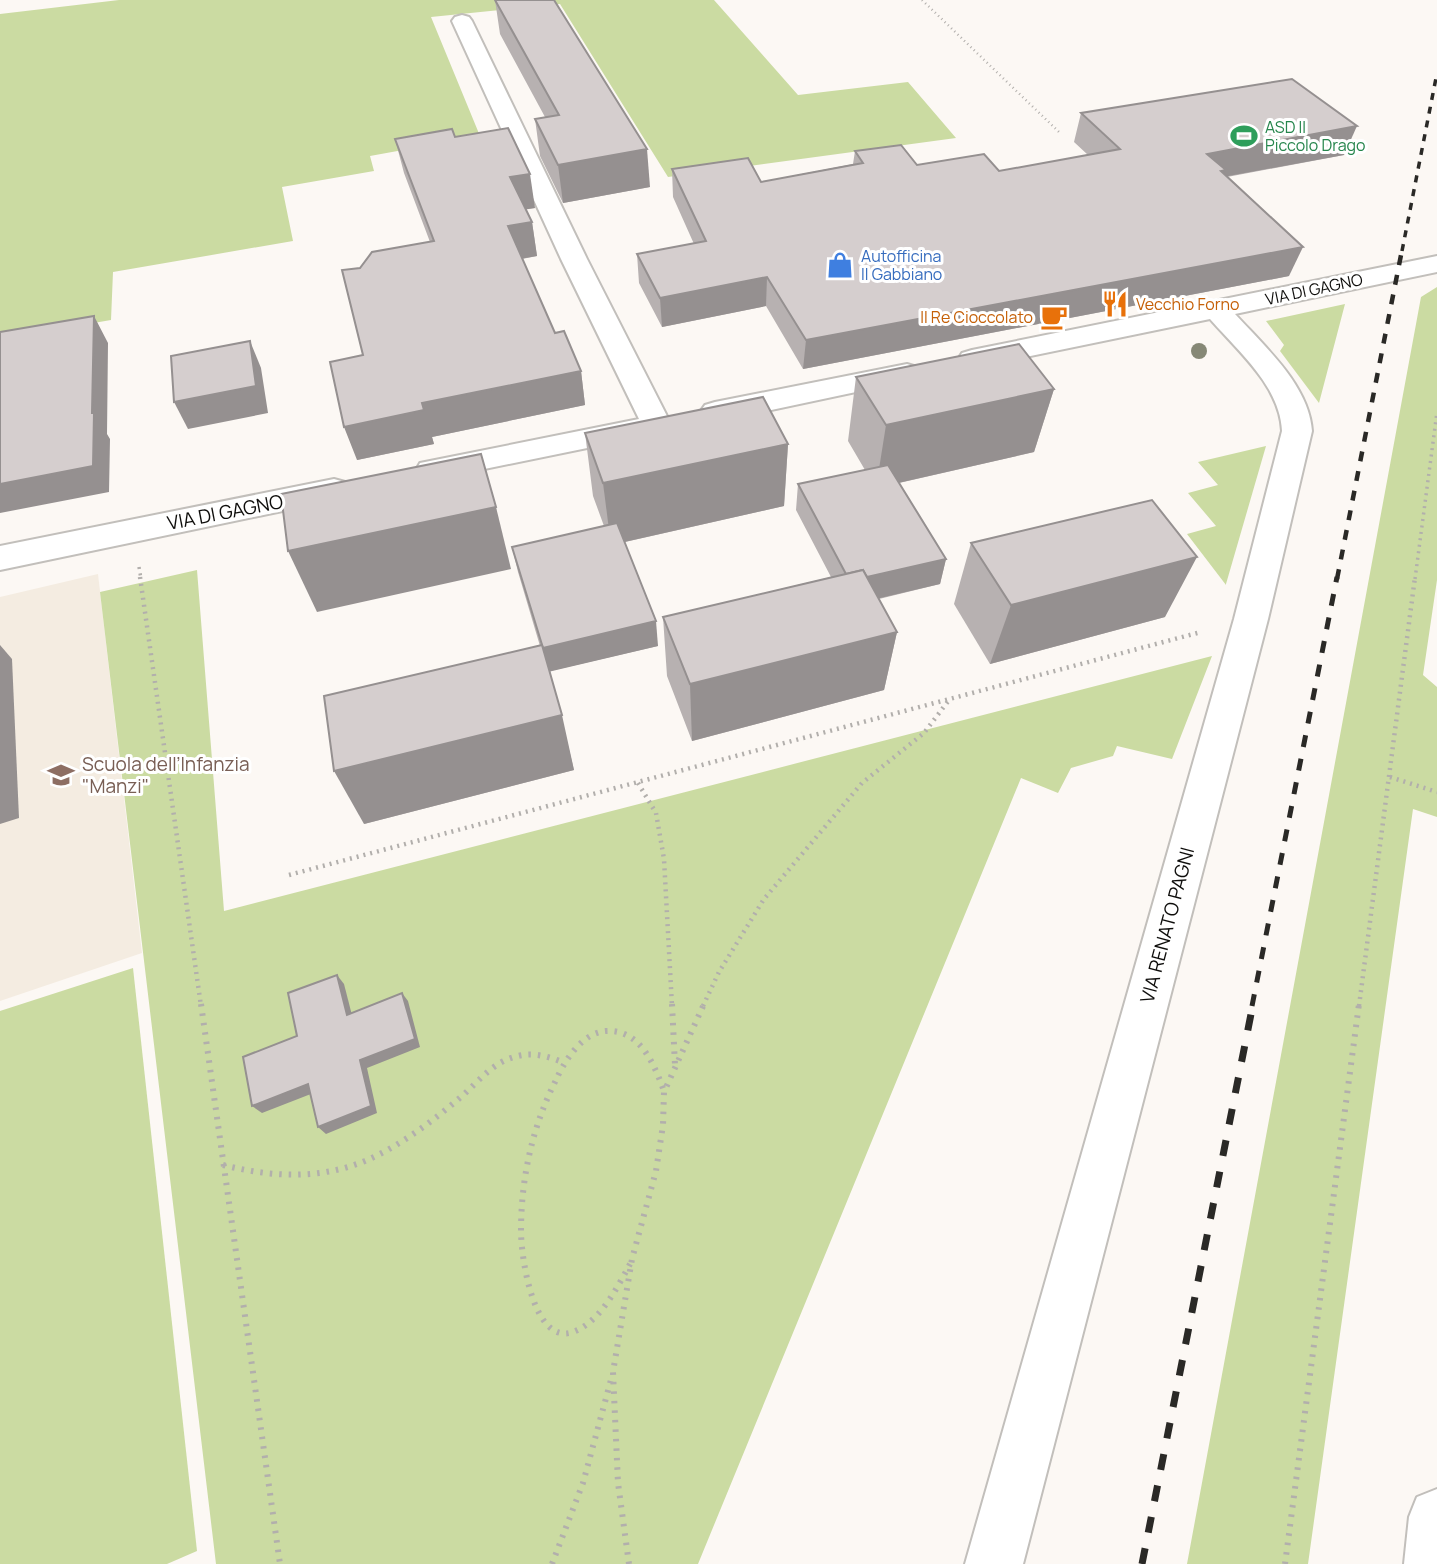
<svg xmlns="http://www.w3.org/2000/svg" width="1437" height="1564" viewBox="0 0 1437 1564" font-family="Manrope,sans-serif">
<rect width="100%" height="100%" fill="#fcf8f4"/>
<path fill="#f4ece1" d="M98,574L142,953L0,1001V597Z"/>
<g fill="#cbdba2">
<path d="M119,0H714L798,95L908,82L956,138L668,177L560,4L431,17L480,136L370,156L374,171L282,187L293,241L113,272L111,320L0,339V14Z"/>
<path d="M1437,287V580L1423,675L1437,687V817L1413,809L1308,1564H1187L1421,297Z"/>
<path d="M1345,304L1319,403L1280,351L1284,345L1266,321Z"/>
<path d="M1266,446L1226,584V585L1187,534L1216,526L1188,493L1218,485L1198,462Z"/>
<path d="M197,570L224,911L1212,656L1172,759L1117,746L1113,756L1071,768L1058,793L1021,778L698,1564H216L100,592Z"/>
<path d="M133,968L197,1551L167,1564H0V1011Z"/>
</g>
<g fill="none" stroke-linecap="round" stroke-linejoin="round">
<g stroke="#c2bfbb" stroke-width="4">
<g id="minor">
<path d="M462,15L469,17L472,21L587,259L671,424L667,431L656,434L649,432L636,438L431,480L420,477L416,470L420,463L639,419L561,259L452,21L455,17Z"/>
<path d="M1437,256V272L1235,314C1264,346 1309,385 1312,431L1268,619L1023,1564H965L1234,619L1282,431C1280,386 1238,351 1210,319L972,368L962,365L958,359L962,353L972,350Z"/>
<path d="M907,364L917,367L921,373L917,379L715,422L705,419L700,412L705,405L715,402Z"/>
<path d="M334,479L345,482L350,490L345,498L0,570V546Z"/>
<path d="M1437,1489V1564H1404L1409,1517L1417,1497Z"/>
</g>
</g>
<path stroke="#b2afac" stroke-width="2.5" stroke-dasharray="1 3.5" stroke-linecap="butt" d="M922,0L1059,132"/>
<g stroke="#b2afac" stroke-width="3.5" stroke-dasharray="2 4.5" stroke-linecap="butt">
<path d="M139,567L141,579"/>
<path d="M1415,579L1437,412"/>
</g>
<g stroke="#b2afac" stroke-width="4.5" stroke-dasharray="2 5" stroke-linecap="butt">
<path d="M140,577L201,1006"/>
<path d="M1390,777L1437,792"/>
<path d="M638,783L656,813L664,859L672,1006"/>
<path d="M289,875L1201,632"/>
<path d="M703,1006L719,972L764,899L862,783L924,733L949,700"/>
<path d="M1359,1006L1415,577"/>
</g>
<g stroke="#b2afac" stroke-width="6" stroke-dasharray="2.5 7" stroke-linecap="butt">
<path d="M201,1004L280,1564"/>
<path d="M672,1004L675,1065"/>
<path d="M223,1165C271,1177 318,1180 365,1161C400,1146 433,1121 462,1096C480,1080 494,1061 518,1056C534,1052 550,1057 565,1063"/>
<path d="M630,1264C617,1288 600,1322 573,1332C533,1346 521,1256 521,1231C521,1179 532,1128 555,1082C564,1062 581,1033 606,1031C640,1029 654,1064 664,1091"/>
<path d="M552,1564L583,1483L612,1376"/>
<path d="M629,1564L618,1483L613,1372L632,1259L656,1171L663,1125L664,1092L704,1004"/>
<path d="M1285,1564L1359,1004"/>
</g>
<use href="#minor" fill="#fff" fill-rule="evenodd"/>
<path stroke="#2a2926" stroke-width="3.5" stroke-dasharray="7 7" stroke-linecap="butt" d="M1402,251L1437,73"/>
<path stroke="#2a2926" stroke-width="4.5" stroke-dasharray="10 10" stroke-linecap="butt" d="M1337,579L1402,250"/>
<path stroke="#2a2926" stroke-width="5" stroke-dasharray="12 12" stroke-linecap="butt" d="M1252,1006L1337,577"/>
<path stroke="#2a2926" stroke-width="7" stroke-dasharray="16 16" stroke-linecap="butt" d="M1142,1564L1253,1004"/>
</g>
<circle fill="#868876" cx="1199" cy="351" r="8"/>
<g fill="#b7b1b1">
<path d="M495,0L650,187L563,203L540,156L535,119L545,117L500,34Z"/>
<path d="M1081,113L1344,155L1227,177L1289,276L803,369L766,306L662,327L639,283L637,254L694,244L673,197L672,169L761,182L853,164L855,151L917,165L999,171L1088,155L1074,142Z"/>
<path d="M395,139L535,208L526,209L532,222L537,256L522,259L555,333L581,371L585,405L432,437L434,444L357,460L363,355L360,268L430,242L404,173Z"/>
<path d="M856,377L1054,389L1034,452L899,483L946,559L940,584L879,599L897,632L884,690L692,741L667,676L663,617L831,577L796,510L798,484L865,470L848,441Z"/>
<path d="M585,433L788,444L784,506L625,542L658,646L550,671L574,770L364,824L540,646L518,572L512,547L604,526L593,496Z"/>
<path d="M971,543L1165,617L990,664L954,604Z"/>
</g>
<g fill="#959090">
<path d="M1357,126L1344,155L1223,177L1207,154Z"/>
<path d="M647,149L650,187L563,203L558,165Z"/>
<path d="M530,174L535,208L516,211L510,177Z"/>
<path d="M532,222L537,256L514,260L508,226Z"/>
<path d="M1303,247L1289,276L803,369L806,340Z"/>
<path d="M767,277L766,306L662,327L660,298Z"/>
<path d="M94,316L108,343L107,434L110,439L109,492L0,513V484Z"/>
<path d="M250,341L261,368L268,413L188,429L174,402Z"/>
<path d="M581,371L585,405L432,437L434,444L357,460L344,427L422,403Z"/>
<path d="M1054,389L1034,452L876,488L886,425Z"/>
<path d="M788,444L784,506L611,545L603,483Z"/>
<path d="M496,507L511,569L317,612L288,551Z"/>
<path d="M1197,557L1165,617L990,664L1011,605Z"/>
<path d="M946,559L940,584L846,606L850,581Z"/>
<path d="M656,621L658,646L548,672L543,648Z"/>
<path d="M897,632L884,690L692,741L690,684Z"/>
<path d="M0,645L12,659L19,818L0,824Z"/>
<path d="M562,715L574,770L364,824L334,771Z"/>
<path d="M337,975L344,984L354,1023L347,1015Z"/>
<path d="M402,993L408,1001L420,1047L367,1068L377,1113L326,1134L318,1127Z"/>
<path d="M308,1084L316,1092L262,1113L252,1106Z"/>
</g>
<g fill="#d5cece" stroke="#959090" stroke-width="2">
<path d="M495,0H554L647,149L558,165L535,119L559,115Z"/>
<path d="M1292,79L1357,126L1207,154L1226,170L1221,171L1303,247L806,340L767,277L660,298L637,254L706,241L672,169L748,158L761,182L863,163L855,151L901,145L917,165L984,154L999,171L1120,149L1081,113Z"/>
<path d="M508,128L530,174L510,177L532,222L508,226L555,333L564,331L581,371L422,403L424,410L344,427L330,362L363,355L342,270L360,268L372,252L434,241L395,139L452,129L455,137Z"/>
<path d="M94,316L92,413H94L93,466L0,484V332Z"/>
<path d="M250,341L256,386L174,402L171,356Z"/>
<path d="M1019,344L1054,389L886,425L856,377Z"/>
<path d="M763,397L788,444L603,483L585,433Z"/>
<path d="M481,454L496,507L288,551L281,494Z"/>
<path d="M888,465L946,559L867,577L863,570L846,574L798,484Z"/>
<path d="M1152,500L1197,557L1011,605L971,543Z"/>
<path d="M617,523L656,621L543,648L512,547Z"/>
<path d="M863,570L897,632L690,684L663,617Z"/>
<path d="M542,645L562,715L334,771L324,696Z"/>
<path d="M337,975L347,1015L402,993L415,1039L360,1060L371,1106L318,1127L308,1084L252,1106L243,1057L297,1036L288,993Z"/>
</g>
<defs>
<g id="stadium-bare" transform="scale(2.1)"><path d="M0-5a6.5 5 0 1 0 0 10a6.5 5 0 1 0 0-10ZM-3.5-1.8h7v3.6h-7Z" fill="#2e9e5b" stroke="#fff" stroke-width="2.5" paint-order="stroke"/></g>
<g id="shop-bare" transform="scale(2.1)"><path d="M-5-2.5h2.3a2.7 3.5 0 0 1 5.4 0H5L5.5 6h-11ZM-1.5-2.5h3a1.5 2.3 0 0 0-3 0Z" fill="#3f7fe0" stroke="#fff" stroke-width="2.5" paint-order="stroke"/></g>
<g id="restaurant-bare" transform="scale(2.1)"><path d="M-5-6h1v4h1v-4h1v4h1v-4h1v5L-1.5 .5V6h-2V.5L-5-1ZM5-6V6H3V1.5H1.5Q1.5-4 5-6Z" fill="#e8710a" stroke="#fff" stroke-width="2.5" paint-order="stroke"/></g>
<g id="cafe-bare" transform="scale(2.1)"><path d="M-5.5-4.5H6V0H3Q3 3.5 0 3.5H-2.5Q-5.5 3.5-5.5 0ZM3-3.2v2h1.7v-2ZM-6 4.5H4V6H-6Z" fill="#e8710a" stroke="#fff" stroke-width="2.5" paint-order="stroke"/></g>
<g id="school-bare" transform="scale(2.1)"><path d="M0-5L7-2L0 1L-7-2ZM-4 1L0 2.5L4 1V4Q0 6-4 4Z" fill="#8d6e63" stroke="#fff" stroke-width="2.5" paint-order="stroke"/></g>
</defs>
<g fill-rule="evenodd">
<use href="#stadium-bare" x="1244" y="136"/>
<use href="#shop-bare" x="840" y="265"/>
<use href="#restaurant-bare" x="1115" y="304"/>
<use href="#cafe-bare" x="1054" y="317"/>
<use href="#school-bare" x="61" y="775"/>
</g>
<g text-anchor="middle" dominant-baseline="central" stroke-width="6" stroke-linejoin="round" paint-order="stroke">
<g font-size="16" fill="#27864d" stroke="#fff" text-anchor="start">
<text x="1265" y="127">ASD Il<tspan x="1265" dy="18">Piccolo Drago</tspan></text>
</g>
<g font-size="16" fill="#366cbe" stroke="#fff" text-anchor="start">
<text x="861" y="256">Autofficina<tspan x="861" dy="18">Il Gabbiano</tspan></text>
</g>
<g font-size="16" fill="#0e0d0b" stroke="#fff">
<text transform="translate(1314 289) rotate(-12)">VIA DI GAGNO</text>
</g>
<g font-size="16" fill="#c56008" stroke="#fff" text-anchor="start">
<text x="1136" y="304">Vecchio Forno</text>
<text x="1033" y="317" text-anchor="end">Il Re Cioccolato</text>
</g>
<g font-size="19" fill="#0e0d0b" stroke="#fff">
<text transform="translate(225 512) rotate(-11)">VIA DI GAGNO</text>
<text transform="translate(1167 925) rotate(-75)">VIA RENATO PAGNI</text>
</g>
<g font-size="19" fill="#785e54" stroke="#fff" text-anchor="start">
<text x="82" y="764">Scuola dell’Infanzia<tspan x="82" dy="22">"Manzi"</tspan></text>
</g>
</g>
</svg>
